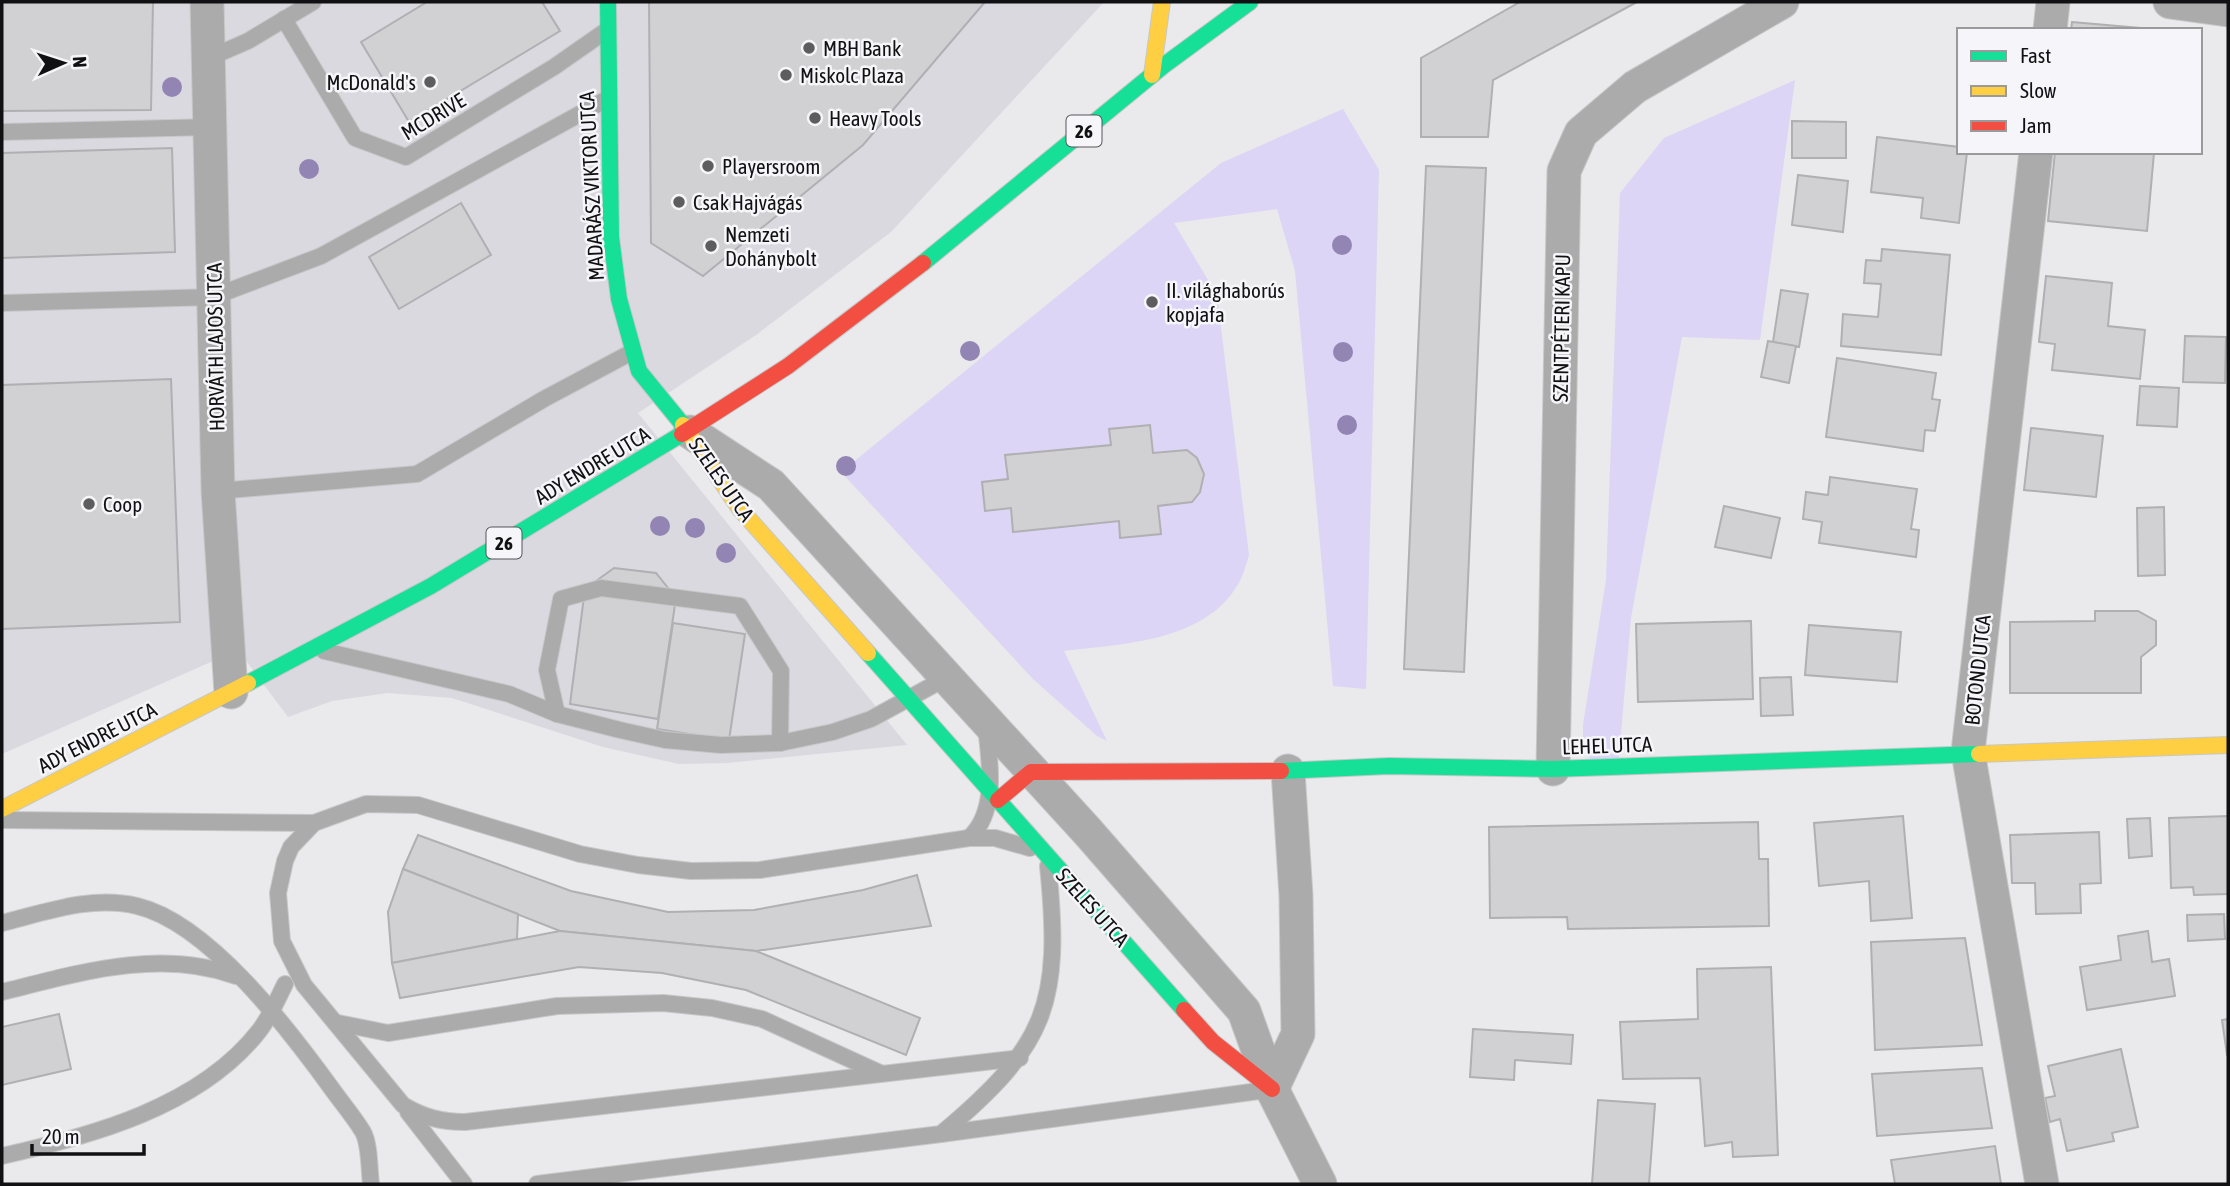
<svg xmlns="http://www.w3.org/2000/svg" width="2230" height="1186" viewBox="0 0 2230 1186" font-family="'Asap Condensed',sans-serif">
<rect width="100%" height="100%" fill="#eae9ec"/>
<path fill="#dbd9e0" d="M2,2H1104L891,232L756,335L638,413L907,745L727,763L679,764L603,747L452,698L388,693L332,701L288,717L238,650L2,754Z"/>
<g fill="#dcd5f5">
<path d="M1795,80L1760,340L1682,337L1631,618L1618,767L1594,764L1583,748V725L1606,580L1620,193L1664,138Z"/>
<path d="M1343,109L1379,170L1366,689L1333,686L1295,271L1277,209L1174,223L1217,295L1249,555C1246,565 1243,577 1237,586C1203,642 1121,644 1064,651L1107,741L1097,736L1033,679L841,472L1221,163Z"/>
</g>
<g fill="#d1d0d3" stroke="#b0afb2" stroke-width="2">
<path d="M2,2H153L151,110L2,111Z"/>
<path d="M427,2H542L560,31L409,122L361,42Z"/>
<path d="M649,2H985L863,145L703,276L651,243Z"/>
<path d="M1520,2H1637L1493,80L1488,137H1421V58Z"/>
<path d="M2072,22L2140,28V30H2071Z"/>
<path d="M1792,121L1846,122V158H1792Z"/>
<path d="M1877,137L1959,147V152H1967L1959,223L1921,218L1923,198L1871,192Z"/>
<path d="M172,148L175,252L2,258V153Z"/>
<path d="M2055,152L2154,153L2147,231L2048,221Z"/>
<path d="M1426,166L1486,168L1464,672L1404,669Z"/>
<path d="M1798,175L1848,181L1843,232L1792,225Z"/>
<path d="M461,203L491,255L399,309L369,257Z"/>
<path d="M1882,249L1950,255L1941,355L1841,346L1843,314L1878,317L1881,284L1864,283L1866,260L1881,261Z"/>
<path d="M2046,276L2112,283L2108,326L2145,330L2140,379L2052,370L2055,344L2039,342Z"/>
<path d="M1781,290L1808,294L1799,347L1773,342Z"/>
<path d="M2185,336L2226,337L2225,383L2183,382Z"/>
<path d="M1768,341L1796,346L1789,383L1761,377Z"/>
<path d="M1837,358L1936,373L1932,399L1940,400L1935,431L1925,430L1923,451L1826,437Z"/>
<path d="M171,379L180,622L2,629V385Z"/>
<path d="M2140,386L2179,388L2177,427L2137,425Z"/>
<path d="M1150,425L1153,453L1187,450L1197,458L1204,474L1200,492L1192,502L1158,506L1161,534L1120,538L1119,521L1013,532L1011,508L985,511L982,482L1008,479L1005,455L1111,445L1109,429Z"/>
<path d="M2031,428L2103,436L2096,497L2024,490Z"/>
<path d="M1830,477L1917,489L1911,529L1919,530L1916,557L1819,543L1822,522L1803,519L1806,492L1828,495Z"/>
<path d="M1724,506L1780,518L1771,558L1715,547Z"/>
<path d="M2164,507L2165,575L2138,576L2137,508Z"/>
<path d="M614,568L656,573L676,598L658,719L570,704L585,589Z"/>
<path d="M2095,611H2138L2156,621V645L2141,657V693H2010V622L2095,621Z"/>
<path d="M1751,621L1753,699L1638,702L1636,624Z"/>
<path d="M673,623L745,634L729,740L657,729Z"/>
<path d="M1809,625L1901,632L1897,682L1805,675Z"/>
<path d="M1791,677L1793,715L1761,716L1760,678Z"/>
<path d="M1903,816L1912,918L1871,921L1869,881L1819,886L1814,823Z"/>
<path d="M2228,816V894L2194,895L2193,887L2171,888L2169,818Z"/>
<path d="M2150,818L2152,856L2129,858L2127,819Z"/>
<path d="M1758,822L1759,859H1768L1769,926L1568,929L1567,917L1490,918L1489,827Z"/>
<path d="M2099,832L2101,883L2080,884L2081,913L2036,914L2035,883H2012L2010,835Z"/>
<path d="M418,835L571,891L668,912L754,910L863,890L917,875L931,926L756,951L560,931L403,869Z"/>
<path d="M403,869L518,914L517,939L392,963L388,912Z"/>
<path d="M2224,914L2225,939L2188,941L2187,915Z"/>
<path d="M560,931L756,951L920,1018L906,1055L746,990L662,973L579,967L400,998L392,963Z"/>
<path d="M2148,931L2152,962L2169,959L2175,996L2087,1010L2080,967L2121,960L2118,936Z"/>
<path d="M1965,938L1982,1045L1875,1050L1871,942Z"/>
<path d="M1771,967L1778,1155L1733,1157L1732,1142L1705,1146L1700,1078L1623,1079L1620,1022L1698,1019L1697,969Z"/>
<path d="M59,1014L71,1069L2,1085V1027Z"/>
<path d="M2228,1019V1055H2227L2222,1020Z"/>
<path d="M1473,1029L1573,1035L1571,1064L1515,1060L1514,1080L1470,1077Z"/>
<path d="M2121,1049L2138,1127L2112,1133L2114,1141L2067,1151L2060,1119L2050,1122L2045,1098L2055,1096L2048,1066Z"/>
<path d="M1982,1068L1992,1128L1877,1136L1872,1074Z"/>
<path d="M1598,1100L1655,1104L1649,1184H1592Z"/>
<path d="M1995,1146L2001,1184H1895L1891,1160Z"/>
</g>
<g fill="none" stroke-linecap="round" stroke-linejoin="round">
<g stroke="#c7c7c8" stroke-width="18">
<g id="lane">
<path d="M284,19L355,138L406,157L554,67L607,30"/>
<path d="M209,58L248,41L313,2"/>
<path d="M2,132L212,127"/>
<path d="M2,303L213,297L321,256L607,99"/>
<path d="M218,491L417,474L544,399L632,352"/>
<path d="M324,651L509,694L557,714L620,730L665,740L721,745L780,743L833,732L871,719L946,678"/>
<path d="M557,714L547,670L561,599L601,588L740,606L781,671L780,743"/>
<path d="M4,820L314,823"/>
<path d="M969,838C998,812 990,762 986,727"/>
<path d="M2,923C46,912 92,895 137,906C209,923 290,1031 332,1089C342,1103 354,1117 363,1132C370,1145 369,1169 371,1184"/>
<path d="M2,992C79,973 159,948 236,976"/>
<path d="M338,1023L388,1033L557,1006L663,1003L712,1008L762,1019L880,1073"/>
<path d="M1020,1058L465,1122C441,1122 423,1117 403,1105L304,985L282,941L278,893L285,861L291,847L314,823L366,804L418,805L580,854L638,865L691,871L760,870L969,838H995L1030,848"/>
<path d="M408,1112L464,1184"/>
<path d="M941,1134L1266,1090"/>
<path d="M2,1156C91,1136 200,1107 259,1031C270,1017 277,1000 285,984"/>
<path d="M537,1184L941,1134C1047,1045 1062,1005 1048,866"/>
</g>
</g>
<g stroke="#c7c7c8" stroke-width="35">
<g id="street">
<path d="M207,2L218,491L231,692"/>
<path d="M2170,2L2228,10"/>
<path d="M2050,30L2053,2"/>
<path d="M2036,152L1968,752L2042,1184"/>
<path d="M690,432L771,485L1088,832L1244,1011L1272,1089L1320,1184"/>
<path d="M1553,769L1564,171L1581,133L1635,87L1782,2"/>
<path d="M1272,1089L1298,1034L1296,896L1288,771"/>
</g>
</g>
<g stroke="#c7c7c8" stroke-width="18">
<g id="fast">
<path d="M608,2L611,237L619,299L639,371L683,425"/>
<path d="M923,263L1163,66L1250,2"/>
<path d="M868,653L1184,1010"/>
<path d="M248,683L431,586L682,434"/>
<path d="M1281,771L1389,766L1553,769L1979,754"/>
</g>
</g>
<g stroke="#c7c7c8" stroke-width="18">
<g id="slow">
<path d="M1152,75L1162,2"/>
<path d="M683,425L740,509L868,653"/>
<path d="M1979,754L2228,745"/>
<path d="M2,809L248,683"/>
</g>
</g>
<g stroke="#c7c7c8" stroke-width="18">
<g id="jam">
<path d="M682,434L788,366L923,263"/>
<path d="M998,800L1031,772L1281,771"/>
<path d="M1184,1010L1213,1042L1272,1089"/>
</g>
</g>
<use href="#lane" stroke="#ababab" stroke-width="16"/>
<use href="#street" stroke="#ababab" stroke-width="33"/>
<use href="#fast" stroke="#16e098" stroke-width="16"/>
<use href="#slow" stroke="#ffcf43" stroke-width="16"/>
<use href="#jam" stroke="#f24e42" stroke-width="16"/>
</g>
<g fill="#9385b3">
<circle cx="172" cy="87" r="10"/>
<circle cx="309" cy="169" r="10"/>
<circle cx="1342" cy="245" r="10"/>
<circle cx="970" cy="351" r="10"/>
<circle cx="1343" cy="352" r="10"/>
<circle cx="1347" cy="425" r="10"/>
<circle cx="846" cy="466" r="10"/>
<circle cx="660" cy="526" r="10"/>
<circle cx="695" cy="528" r="10"/>
<circle cx="726" cy="553" r="10"/>
</g>
<g fill="#5d5c5e" stroke="#f6f6fa" stroke-width="2.5">
<circle cx="809" cy="48" r="7"/>
<circle cx="786" cy="75" r="7"/>
<circle cx="430" cy="82" r="7"/>
<circle cx="815" cy="118" r="7"/>
<circle cx="708" cy="166" r="7"/>
<circle cx="679" cy="202" r="7"/>
<circle cx="711" cy="246" r="7"/>
<circle cx="1152" cy="302" r="7"/>
<circle cx="89" cy="504" r="7"/>
</g>
<g text-anchor="middle" dominant-baseline="central" stroke-width="5" stroke-linejoin="round" paint-order="stroke">
<g fill="#f6f6fa" stroke="#565558" stroke-width="2">
<rect x="1066.5" y="115.5" width="35" height="31" rx="5"/>
<rect x="486.5" y="527.5" width="35" height="31" rx="5"/>
</g>
<g font-size="19" font-weight="bold" fill="#111012">
<text x="1084" y="131">26</text>
<text x="504" y="543">26</text>
</g>
<g font-size="21" fill="#111012" stroke="#f6f6fa" text-anchor="start">
<text x="823" y="48">MBH Bank</text>
<text x="800" y="75">Miskolc Plaza</text>
<text x="416" y="82" text-anchor="end">McDonald's</text>
<text x="829" y="118">Heavy Tools</text>
<text x="722" y="166">Playersroom</text>
<text x="693" y="202">Csak Hajvágás</text>
<text x="725" y="234">Nemzeti<tspan x="725" dy="24">Dohánybolt</tspan></text>
<text x="1166" y="290">II. világhaborús<tspan x="1166" dy="24">kopjafa</tspan></text>
<text x="103" y="504">Coop</text>
</g>
<g font-size="21" fill="#111012" stroke="#f6f6fa">
<text transform="translate(433 116) rotate(-31)">MCDRIVE</text>
<text transform="translate(591 186) rotate(-93)">MADARÁSZ VIKTOR UTCA</text>
<text transform="translate(1561 328) rotate(-89)">SZENTPÉTERI KAPU</text>
<text transform="translate(215 347) rotate(-91)">HORVÁTH LAJOS UTCA</text>
<text transform="translate(592 465) rotate(-31)">ADY ENDRE UTCA</text>
<text transform="translate(722 479) rotate(55)">SZELES UTCA</text>
<text transform="translate(1977 670) rotate(-84)">BOTOND UTCA</text>
<text transform="translate(97 737) rotate(-27)">ADY ENDRE UTCA</text>
<text transform="translate(1607 745) rotate(-2)">LEHEL UTCA</text>
<text transform="translate(1093 907) rotate(48)">SZELES UTCA</text>
</g>
</g>
<rect width="2230" height="1186" fill="none" stroke="#111012" stroke-width="7"/>
<rect x="1957" y="28" width="245" height="126" fill="#f6f6fa" stroke="#9a9a9d" stroke-width="2"/>
<rect x="1971" y="51" width="35" height="10" fill="#16e098" stroke="#9a9a9d" stroke-width="2"/>
<text x="2020" y="63" font-size="21" fill="#111012">Fast</text>
<rect x="1971" y="86" width="35" height="10" fill="#ffcf43" stroke="#9a9a9d" stroke-width="2"/>
<text x="2020" y="98" font-size="21" fill="#111012">Slow</text>
<rect x="1971" y="121" width="35" height="10" fill="#f24e42" stroke="#9a9a9d" stroke-width="2"/>
<text x="2020" y="133" font-size="21" fill="#111012">Jam</text>
<g transform="translate(63 63) rotate(87)" stroke="#f6f6fa" stroke-width="5" paint-order="stroke">
<path d="M0-5L12 26L0 18L-12 26Z" fill="#111012"/>
<text y="-10" font-size="19" font-weight="bold" text-anchor="middle" fill="#111012">N</text>
</g>
<path d="M32 1144v10h112v-10" fill="none" stroke="#111012" stroke-width="3.5"/>
<text x="42" y="1144" font-size="21" fill="#111012" stroke="#f6f6fa" stroke-width="5" paint-order="stroke">20 m</text>
</svg>
